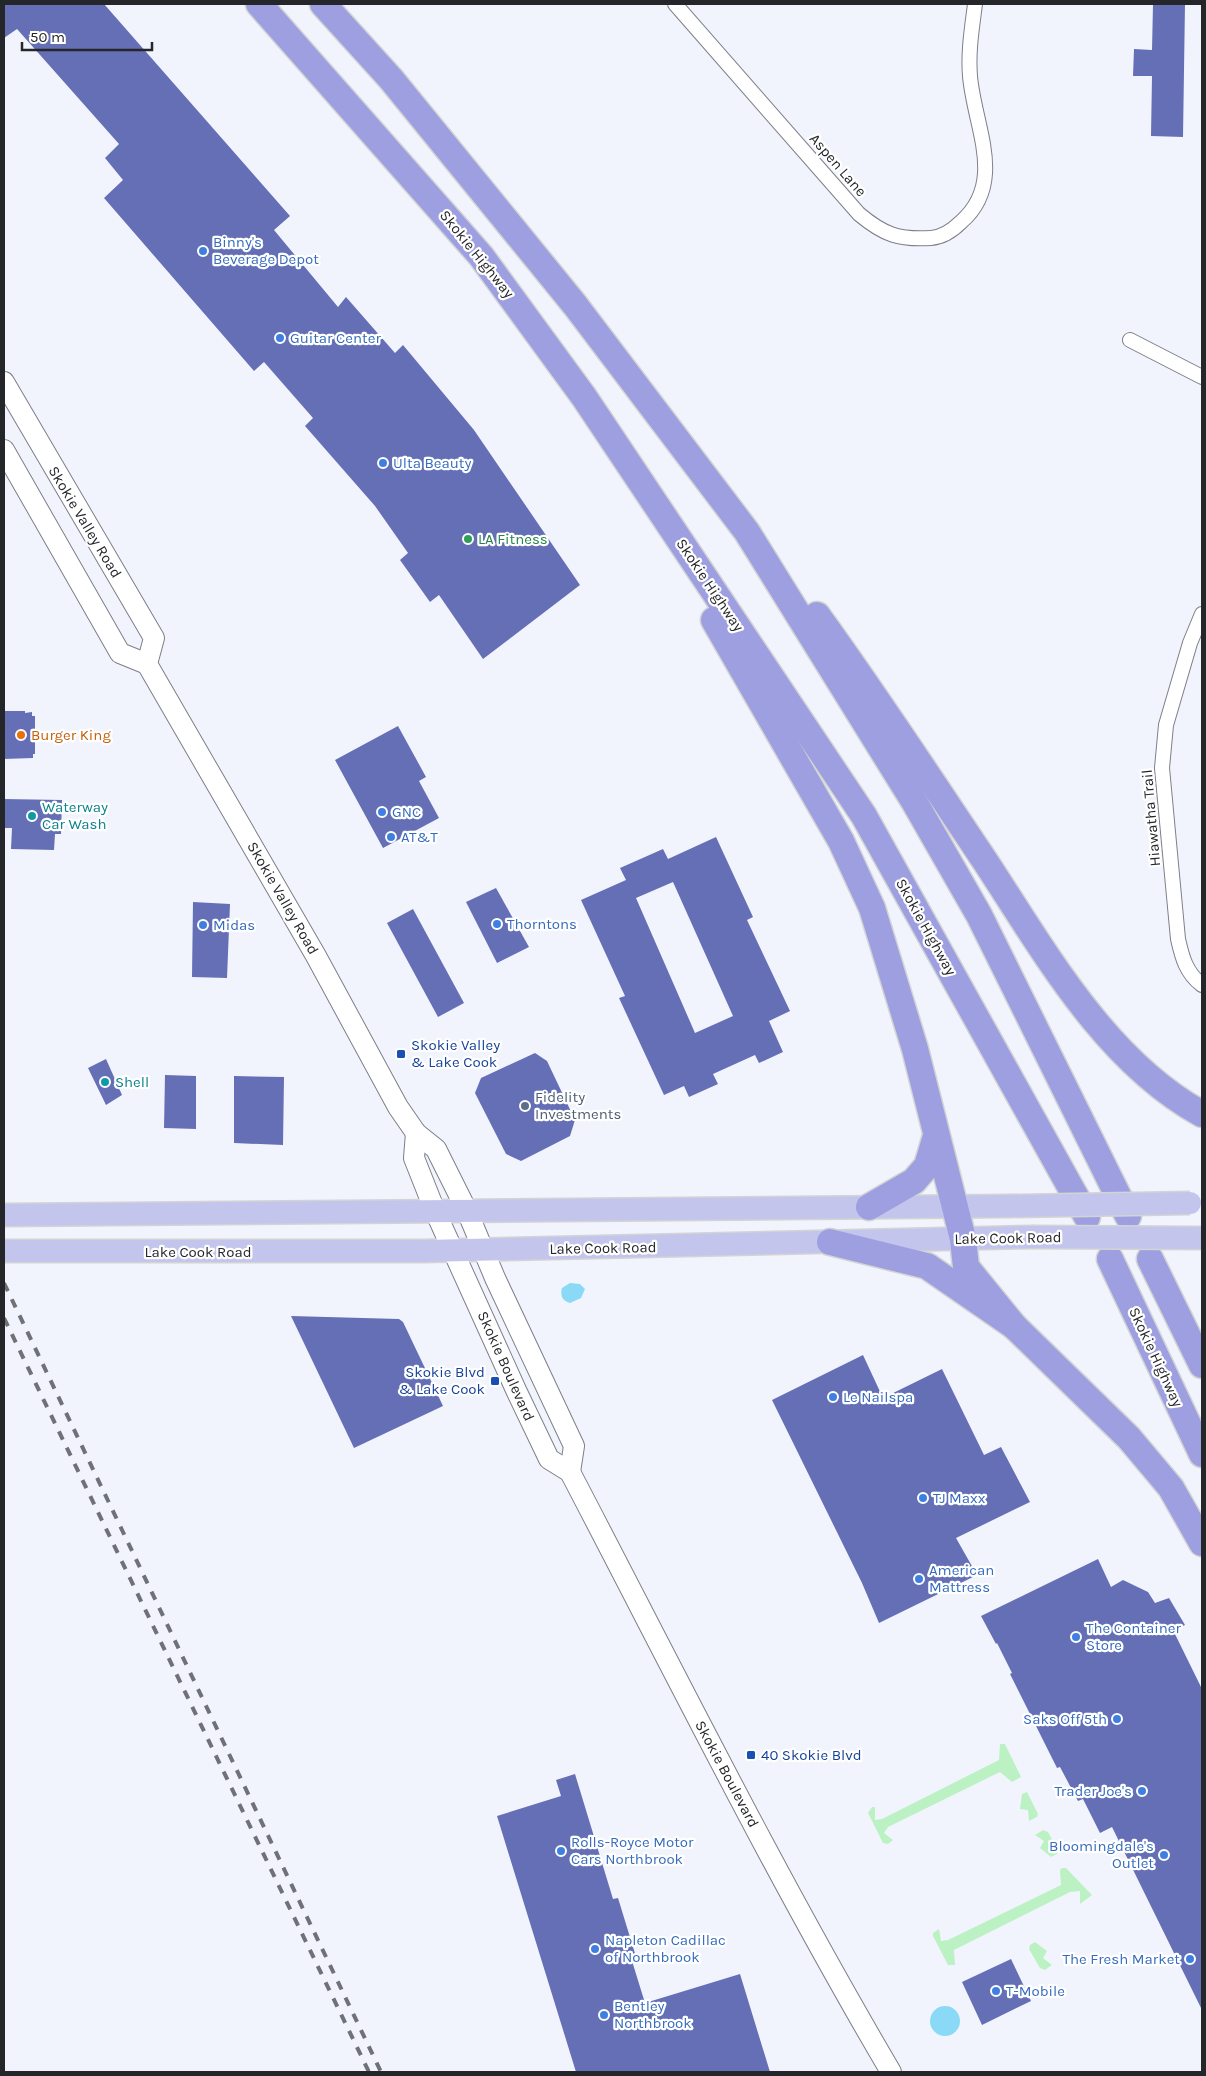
<svg xmlns="http://www.w3.org/2000/svg" width="1206" height="2076" viewBox="0 0 1206 2076" font-family="Karla,sans-serif">
<rect width="100%" height="100%" fill="#f2f4fd"/>
<g fill="#bcf1c4">
<path d="M1000,1744H1005L1021,1777L1012,1782L1000,1772L888,1827L884,1833L893,1840L888,1844L883,1843L868,1813L872,1807H875V1820L882,1819L999,1760Z"/>
<path d="M1027,1792L1038,1814L1037,1817L1029,1821L1028,1810L1020,1809L1022,1794Z"/>
<path d="M1043,1830L1048,1832L1058,1851L1057,1854L1051,1857L1040,1848L1044,1841L1035,1835Z"/>
<path d="M1062,1868H1066L1092,1895L1080,1904V1891L1070,1892L954,1950L955,1965H948L933,1936V1933L939,1929L941,1941L948,1940L1061,1885L1060,1870Z"/>
<path d="M1035,1942L1047,1951L1043,1958L1052,1965L1045,1970L1040,1968L1029,1949L1030,1945Z"/>
</g>
<g fill="#8ad9f7">
<path d="M570,1283L580,1284L585,1289L581,1298L570,1303C562,1301 560,1295 562,1288Z"/>
<circle cx="945" cy="2021" r="15"/>
</g>
<g fill="#656fb6" fill-rule="evenodd">
<path d="M4,4H104L290,216L274,230L338,307L346,297L395,353L403,345L474,430L580,585L483,659L439,595L430,602L400,560L408,553L375,506L305,426L313,418L264,362L254,371L104,198L123,180L105,158L119,144L17,29L4,38Z"/>
<path d="M1153,4H1185L1183,137L1151,136L1152,76H1133L1134,49L1152,50Z"/>
<path d="M4,711H25V713L32,712V716H35V754H33V758L4,759Z"/>
<path d="M398,726L426,777L419,781L439,818L383,848L335,760Z"/>
<path d="M4,799L62,800L61,834H55L54,850L11,849L12,828H4Z"/>
<path d="M716,837L753,917L747,920L790,1011L769,1021L783,1052L759,1063L755,1055L713,1074L718,1084L689,1097L684,1086L664,1095L619,998L625,996L581,900L626,880L620,868L663,849L668,859ZM673,882L733,1016L695,1033L636,898Z"/>
<path d="M496,888L529,947L497,963L466,902Z"/>
<path d="M193,902L230,904L227,978L192,977Z"/>
<path d="M413,909L464,1003L438,1017L387,923Z"/>
<path d="M535,1053L547,1061L575,1120L570,1136L521,1161L506,1154L475,1093L481,1078Z"/>
<path d="M106,1059L122,1095L106,1105L88,1068Z"/>
<path d="M165,1075L196,1076V1129L164,1128Z"/>
<path d="M234,1076L284,1077L283,1145L234,1143Z"/>
<path d="M291,1316L399,1319L403,1322L443,1406L354,1448Z"/>
<path d="M863,1355L883,1398L942,1369L984,1455L1001,1447L1030,1502L956,1538L977,1575L879,1623L862,1583L772,1400Z"/>
<path d="M1098,1559L1111,1587L1123,1580L1148,1592L1155,1603L1169,1598L1185,1625L1173,1630L1202,1689V2010L1112,1827L1100,1833L1083,1799L1078,1801L1060,1767L1057,1768L1010,1674L1012,1673L997,1643L996,1644L981,1616Z"/>
<path d="M575,1774L613,1899L618,1898L637,1960L632,1961L645,2003L740,1974L770,2072H576L497,1816L561,1796L556,1780Z"/>
<path d="M1011,1959L1031,2001L982,2025L962,1982Z"/>
</g>
<g fill="none" stroke-linecap="round" stroke-linejoin="round">
<g stroke="#7d7f89" stroke-width="16">
<g id="minor">
<path d="M675,4L859,214C884,235 899,240 931,238C943,237 953,230 961,222C1007,182 974,126 970,76C968,51 972,28 975,4"/>
<path d="M1130,340L1202,377"/>
<path d="M1202,614L1190,643L1166,725L1162,768L1178,939C1182,957 1186,973 1202,985"/>
</g>
</g>
<g stroke="#7d7f89" stroke-width="22">
<g id="secondary">
<path d="M4,382L154,638L147,664"/>
<path d="M4,450L120,653L147,664L316,956L398,1107L416,1133L436,1149L467,1211L495,1278L574,1446L570,1472"/>
<path d="M416,1133L414,1158L435,1211L516,1390L549,1459L570,1472C675,1673 776,1877 891,2072"/>
</g>
</g>
<g stroke="#d3d4d4" stroke-width="25">
<g id="primary">
<path d="M4,1215L1009,1206"/>
<path d="M4,1251H425L1032,1237"/>
</g>
</g>
<g stroke="#d3d4d4" stroke-width="29">
<g id="motorway">
<path d="M259,4L481,256L584,397L864,816L1087,1217"/>
<path d="M323,4L391,79L575,305L747,532L915,803L979,915L1128,1216"/>
<path d="M817,615C875,695 930,779 985,861C1044,951 1105,1061 1202,1114"/>
<path d="M714,620L841,841L872,908L915,1049L963,1239L966,1267L1014,1326"/>
<path d="M869,1207L914,1181L927,1166L936,1136"/>
<path d="M830,1242L927,1266L1014,1326L1129,1438L1171,1488L1202,1543"/>
<path d="M1110,1259L1202,1454"/>
<path d="M1150,1259L1202,1365"/>
</g>
</g>
<use href="#minor" stroke="#fff" stroke-width="14"/>
<use href="#secondary" stroke="#fff" stroke-width="20"/>
<use href="#primary" stroke="#c4c5ed" stroke-width="22"/>
<use href="#motorway" stroke="#9d9fe1" stroke-width="26"/>
<g stroke="#707177" stroke-width="4" stroke-dasharray="9 9" stroke-linecap="butt">
<path d="M4,1283L381,2072"/>
<path d="M4,1318L369,2072"/>
</g>
<g stroke="#d3d4d4" stroke-width="25" stroke-linecap="butt">
<g id="primary-bridge">
<path d="M1009,1206L1190,1203"/>
<path d="M1032,1237L1202,1238"/>
</g>
</g>
<use href="#primary-bridge" stroke="#c4c5ed" stroke-width="22"/>
</g>
<g fill="#3f7fe0" stroke="#fff" stroke-width="2">
<circle cx="203" cy="251" r="5"/>
<circle cx="280" cy="338" r="5"/>
<circle cx="383" cy="463" r="5"/>
<circle cx="382" cy="812" r="5"/>
<circle cx="391" cy="837" r="5"/>
<circle cx="497" cy="924" r="5"/>
<circle cx="203" cy="925" r="5"/>
<circle cx="833" cy="1397" r="5"/>
<circle cx="923" cy="1498" r="5"/>
<circle cx="919" cy="1579" r="5"/>
<circle cx="1076" cy="1637" r="5"/>
<circle cx="1117" cy="1719" r="5"/>
<circle cx="1142" cy="1791" r="5"/>
<circle cx="561" cy="1851" r="5"/>
<circle cx="1164" cy="1855" r="5"/>
<circle cx="595" cy="1949" r="5"/>
<circle cx="1190" cy="1959" r="5"/>
<circle cx="996" cy="1991" r="5"/>
<circle cx="604" cy="2015" r="5"/>
</g>
<circle fill="#2e9e5b" stroke="#fff" stroke-width="2" cx="468" cy="539" r="5"/>
<circle fill="#e8710a" stroke="#fff" stroke-width="2" cx="21" cy="735" r="5"/>
<g fill="#0f9aa8" stroke="#fff" stroke-width="2">
<circle cx="32" cy="816" r="5"/>
<circle cx="105" cy="1082" r="5"/>
</g>
<g fill="#1a4fb4" stroke="#fff" stroke-width="2">
<rect x="396" y="1049" width="10" height="10" rx="2.5"/>
<rect x="490" y="1376" width="10" height="10" rx="2.5"/>
<rect x="746" y="1750" width="10" height="10" rx="2.5"/>
</g>
<circle fill="#5c6f8a" stroke="#fff" stroke-width="2" cx="525" cy="1106" r="5"/>
<g text-anchor="middle" dominant-baseline="central" stroke-width="4.5" stroke-linejoin="round" paint-order="stroke">
<g font-size="15" fill="#25262a" stroke="#fff">
<text transform="translate(838 165) rotate(49)">Aspen Lane</text>
<text transform="translate(477 254) rotate(51)">Skokie Highway</text>
<text transform="translate(85 522) rotate(59)">Skokie Valley Road</text>
<text transform="translate(710 585) rotate(56)">Skokie Highway</text>
<text transform="translate(1151 818) rotate(-95)">Hiawatha Trail</text>
<text transform="translate(283 898) rotate(60)">Skokie Valley Road</text>
<text transform="translate(926 927) rotate(61)">Skokie Highway</text>
<text transform="translate(1008 1238) rotate(-1)">Lake Cook Road</text>
<text transform="translate(603 1248) rotate(-1)">Lake Cook Road</text>
<text x="198" y="1252">Lake Cook Road</text>
<text transform="translate(1156 1357) rotate(65)">Skokie Highway</text>
<text transform="translate(506 1366) rotate(66)">Skokie Boulevard</text>
<text transform="translate(727 1774) rotate(62)">Skokie Boulevard</text>
</g>
<g font-size="15" fill="#366cbe" stroke="#fff" text-anchor="start">
<text x="213" y="242">Binny's<tspan x="213" dy="17">Beverage Depot</tspan></text>
<text x="290" y="338">Guitar Center</text>
<text x="393" y="463">Ulta Beauty</text>
<text x="392" y="812">GNC</text>
<text x="401" y="837">AT&amp;T</text>
<text x="507" y="924">Thorntons</text>
<text x="213" y="925">Midas</text>
<text x="843" y="1397">Le Nailspa</text>
<text x="933" y="1498">TJ Maxx</text>
<text x="929" y="1570">American<tspan x="929" dy="17">Mattress</tspan></text>
<text x="1086" y="1628">The Container<tspan x="1086" dy="17">Store</tspan></text>
<text x="1107" y="1719" text-anchor="end">Saks Off 5th</text>
<text x="1132" y="1791" text-anchor="end">Trader Joe's</text>
<text x="571" y="1842">Rolls-Royce Motor<tspan x="571" dy="17">Cars Northbrook</tspan></text>
<text x="1154" y="1846" text-anchor="end">Bloomingdale's<tspan x="1154" dy="17">Outlet</tspan></text>
<text x="605" y="1940">Napleton Cadillac<tspan x="605" dy="17">of Northbrook</tspan></text>
<text x="1180" y="1959" text-anchor="end">The Fresh Market</text>
<text x="1006" y="1991">T-Mobile</text>
<text x="614" y="2006">Bentley<tspan x="614" dy="17">Northbrook</tspan></text>
</g>
<g font-size="15" fill="#27864d" stroke="#fff" text-anchor="start">
<text x="478" y="539">LA Fitness</text>
</g>
<g font-size="15" fill="#c56008" stroke="#fff" text-anchor="start">
<text x="31" y="735">Burger King</text>
</g>
<g font-size="15" fill="#0d838f" stroke="#fff" text-anchor="start">
<text x="42" y="807">Waterway<tspan x="42" dy="17">Car Wash</tspan></text>
<text x="115" y="1082">Shell</text>
</g>
<g font-size="15" fill="#164399" stroke="#fff" text-anchor="start">
<text x="411" y="1045">Skokie Valley<tspan x="411" dy="17">&amp; Lake Cook</tspan></text>
<text x="485" y="1372" text-anchor="end">Skokie Blvd<tspan x="485" dy="17">&amp; Lake Cook</tspan></text>
<text x="761" y="1755">40 Skokie Blvd</text>
</g>
<g font-size="15" fill="#4e5e75" stroke="#fff" text-anchor="start">
<text x="535" y="1097">Fidelity<tspan x="535" dy="17">Investments</tspan></text>
</g>
</g>
<rect width="1206" height="2076" fill="none" stroke="#25262a" stroke-width="10"/>
<path d="M22 42v8h130v-8" fill="none" stroke="#25262a" stroke-width="2.5"/>
<text x="30" y="42" font-size="15" fill="#25262a" stroke="#ffffff" stroke-width="4" paint-order="stroke">50 m</text>
</svg>
